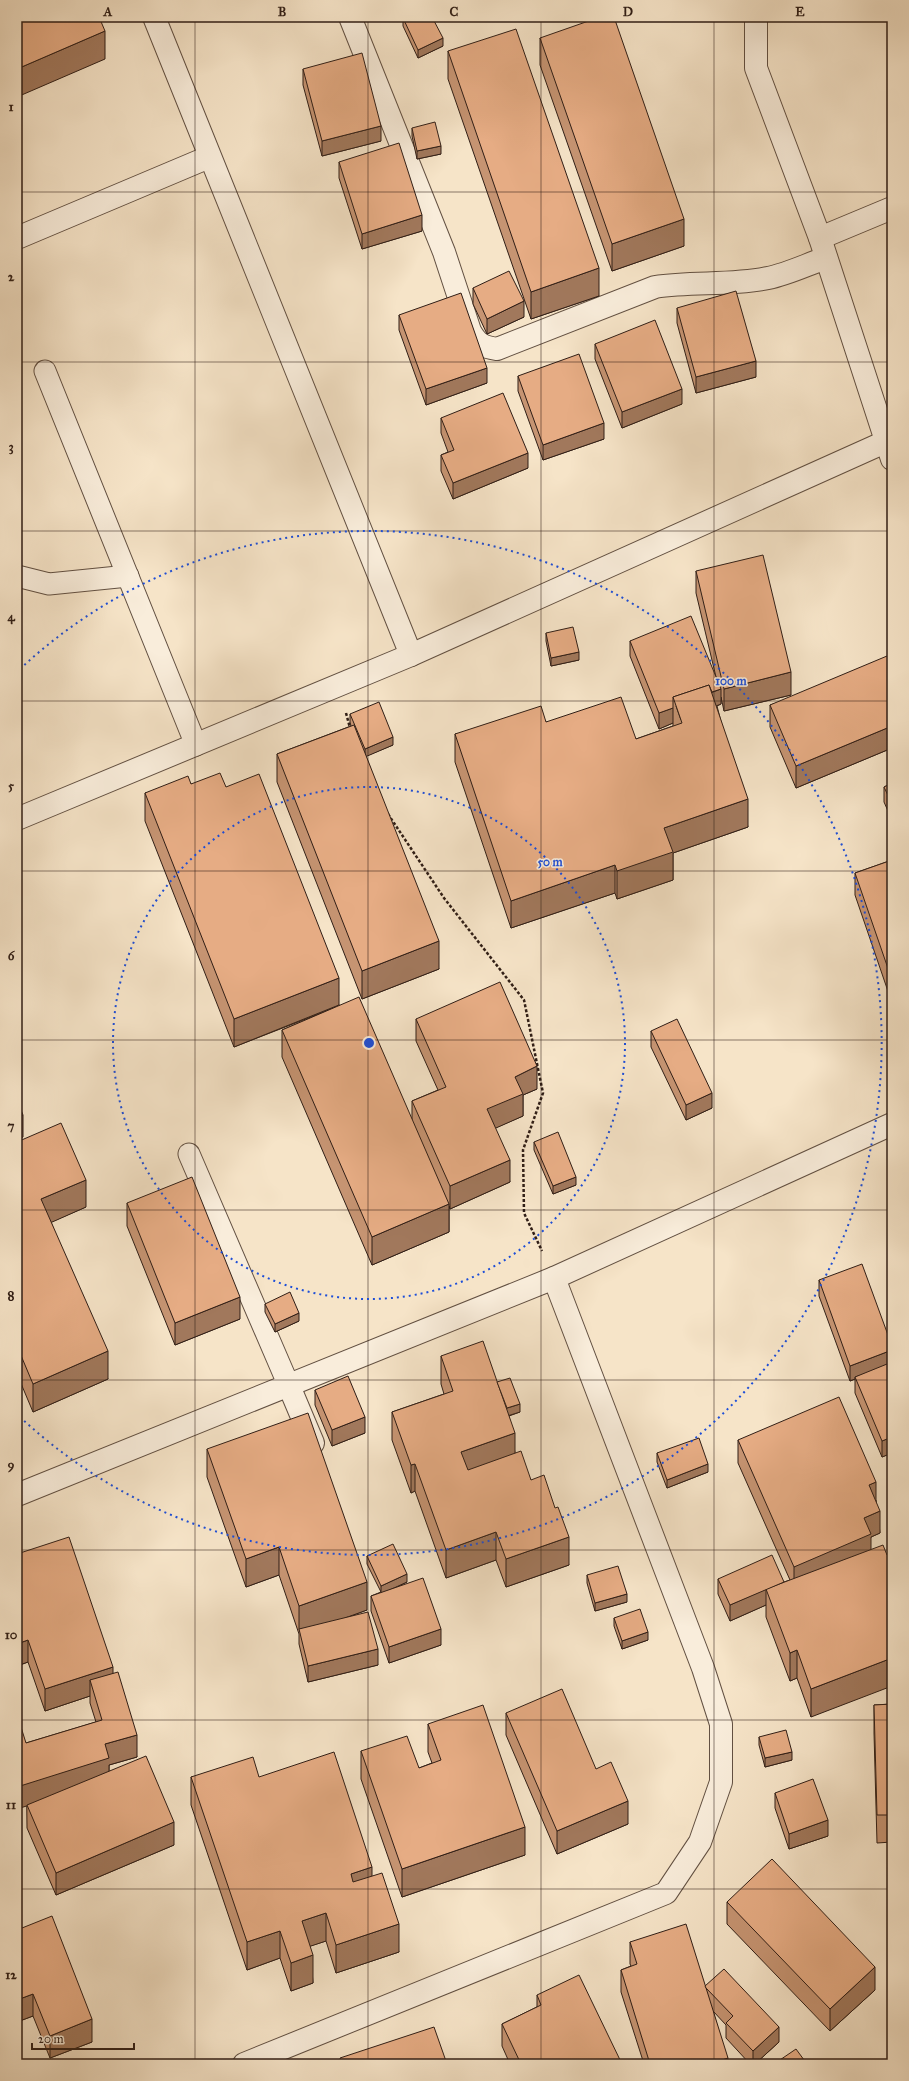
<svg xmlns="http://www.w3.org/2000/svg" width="909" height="2081" viewBox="0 0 909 2081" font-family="'IM FELL Great Primer',serif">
<rect width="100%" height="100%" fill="#f6e4c8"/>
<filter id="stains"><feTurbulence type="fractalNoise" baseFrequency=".005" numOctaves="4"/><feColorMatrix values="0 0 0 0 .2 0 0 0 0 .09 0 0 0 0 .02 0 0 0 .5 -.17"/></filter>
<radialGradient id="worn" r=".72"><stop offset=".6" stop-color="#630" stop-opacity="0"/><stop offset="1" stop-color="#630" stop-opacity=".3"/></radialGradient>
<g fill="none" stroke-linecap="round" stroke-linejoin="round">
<g stroke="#625042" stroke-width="23">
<g id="service">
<path d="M45,371L196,745"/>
<path d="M17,576L49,584L128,576"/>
<path d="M189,1154L289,1386"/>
</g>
</g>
<g stroke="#625042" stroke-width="24">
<g id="minor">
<path d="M154,17L411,655"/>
<path d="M350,17L444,252L470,331C477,344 483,347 497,349L655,287C692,281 732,286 768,278C788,274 808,264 826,258"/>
<path d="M756,17V68L820,238L892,459"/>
<path d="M17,238L209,157"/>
<path d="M820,238L892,208"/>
<path d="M17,819L411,655L885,442"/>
<path d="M289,1386L313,1443"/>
<path d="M17,1495L554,1278L892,1124"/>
<path d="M244,2064L666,1893L700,1842L721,1782V1724L703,1668L554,1278"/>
</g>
</g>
<g stroke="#301e16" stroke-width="2.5" stroke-dasharray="3 2" stroke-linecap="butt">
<path d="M346,713L350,728"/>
<path d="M388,814L444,898L524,1000L543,1093L523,1150L524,1213L542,1251"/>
</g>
<use href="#service" stroke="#f9eddb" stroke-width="21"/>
<use href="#minor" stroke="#f9eddb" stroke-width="22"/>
</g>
<g fill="#c69472" stroke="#301e16">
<path d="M403,18L443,46L418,58L403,26Z"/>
<path d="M540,38L684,246L612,271L540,65Z"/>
<path d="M448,51L599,296L531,319L448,79Z"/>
<path d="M303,69L381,141L322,156L303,85Z"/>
<path d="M412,128L441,154L417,159L412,136Z"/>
<path d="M339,162L422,231L362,249L339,178Z"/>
<path d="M473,288L524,317L487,334L473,304Z"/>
<path d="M677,308L756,377L696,393L677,323Z"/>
<path d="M399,315L487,383L426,405L399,330Z"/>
<path d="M595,344L682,404L622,428L595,359Z"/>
<path d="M518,376L604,439L543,460L518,391Z"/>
<path d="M441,418L528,468L453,499L441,471V455L448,452L441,433Z"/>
<path d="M696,571L791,695L724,711L721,697V704L717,706L748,827L673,853V880L617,899L615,893L511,928L455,762V734L546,722L636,739L673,726V723L659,729L630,656V641L716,677L696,593Z"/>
<path d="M546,633L579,660L551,666L546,641Z"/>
<path d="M892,667V748L796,788L770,727V705Z"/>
<path d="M350,714L393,745L366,756L439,969L362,999L277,782V754L351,726L350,722Z"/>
<path d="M892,783V820L884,802V787Z"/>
<path d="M191,784L226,787L339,1005L412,1120V1101L438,1090L416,1041V1019L537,1089L523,1095V1116L495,1128L510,1182L450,1209L449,1206V1232L372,1265L282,1057V1030L334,1008L234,1047L145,821V793Z"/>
<path d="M892,860V1003L855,895V873Z"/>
<path d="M651,1031L712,1108L686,1120L651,1047Z"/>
<path d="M17,1142L86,1207L51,1222L108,1379L33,1412L17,1374Z"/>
<path d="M534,1142L576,1185L553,1194L534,1150Z"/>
<path d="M127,1203L240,1319L175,1345L127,1226Z"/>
<path d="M819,1280L892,1346V1453L882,1457L855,1393V1379L850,1381L819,1296Z"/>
<path d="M265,1304L299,1321L275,1332L265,1312Z"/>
<path d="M441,1356L497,1382L520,1412L509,1416L515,1453L531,1480L569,1565L506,1587L496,1560L446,1578L415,1491L411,1493L392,1440V1412L444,1394L441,1384Z"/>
<path d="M315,1390L365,1433L332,1446L315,1405Z"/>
<path d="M738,1440L876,1500L880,1533L871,1537L811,1717L797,1678L790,1681L766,1617V1605L730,1621L718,1594V1579L784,1582L790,1580L738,1463Z"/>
<path d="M207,1449L367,1610L348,1617L378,1665L308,1682L299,1644V1634L279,1575L246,1587L207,1477Z"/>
<path d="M657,1453L708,1472L667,1488L657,1462Z"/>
<path d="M17,1554L113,1673L137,1757L109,1765V1771L174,1845L56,1895L27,1828L26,1743L96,1722L90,1703V1696L45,1711L28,1662L17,1666Z"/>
<path d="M367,1556L407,1582L397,1587L441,1645L389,1663L371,1611V1596L381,1592L367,1564Z"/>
<path d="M587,1575L627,1602L595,1611L587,1583Z"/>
<path d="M614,1618L648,1640L622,1649L614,1626Z"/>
<path d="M892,1704V1842L877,1843L874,1733V1705Z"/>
<path d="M506,1713L596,1769L628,1824L557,1854L506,1735Z"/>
<path d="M428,1724L525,1855L402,1897L361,1779V1751L419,1768L432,1763L428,1752Z"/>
<path d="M759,1737L792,1760L765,1767L759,1745Z"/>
<path d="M191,1777H259L372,1876L399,1952L336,1973L326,1941L310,1946L313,1983L291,1991L280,1958L247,1970L191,1805Z"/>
<path d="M775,1793L828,1836L789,1849L775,1808Z"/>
<path d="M727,1902L875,1990L830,2031L727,1924Z"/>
<path d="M17,1930L92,2042L50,2058L33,2016L17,2022Z"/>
<path d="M630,1942L705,1986L779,2042L755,2064H750L726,2038V2025L713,2011L728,2064H644L621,1992V1970L631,1966L630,1964Z"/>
<path d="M537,1995L622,2064H510L502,2046V2024L537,2007Z"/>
</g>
<g fill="#a1785c" stroke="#301e16">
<path d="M105,31V59L17,97V69Z"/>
<path d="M443,38V46L418,58V50Z"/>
<path d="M381,126V141L322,156V141Z"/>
<path d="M441,146V154L417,159V151Z"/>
<path d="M422,215V231L362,249V234Z"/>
<path d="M684,219V246L612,271V244Z"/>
<path d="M599,268V296L531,319V292Z"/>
<path d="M524,301V317L487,334V319Z"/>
<path d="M756,361V377L696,393V377Z"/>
<path d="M487,368V383L426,405V389Z"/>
<path d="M682,389V404L622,428V412Z"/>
<path d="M604,423V439L543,460V445Z"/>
<path d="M528,453V468L453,499V483Z"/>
<path d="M579,652V660L551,666V658Z"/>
<path d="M791,672V695L724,711V689Z"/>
<path d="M721,689V704L681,720L676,706Z"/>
<path d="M673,708V723L659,729V713Z"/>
<path d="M892,726V748L796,788V766Z"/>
<path d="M393,737V745L365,757V749Z"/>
<path d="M748,799V827L673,853V880L617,899V871L664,828Z"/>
<path d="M615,865V893L511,928V901Z"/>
<path d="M439,941V969L362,999V971Z"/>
<path d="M339,978V1005L234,1047V1019Z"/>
<path d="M537,1066V1089L523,1095V1116L487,1132V1109L515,1077Z"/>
<path d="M712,1093V1108L686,1120V1105Z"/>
<path d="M23,1115V1137L17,1140V1118Z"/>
<path d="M510,1160V1182L450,1209V1186Z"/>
<path d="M576,1177V1185L553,1194V1186Z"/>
<path d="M86,1180V1207L41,1227V1199Z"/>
<path d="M449,1204V1232L372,1265V1237Z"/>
<path d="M240,1297V1319L175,1345V1323Z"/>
<path d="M299,1313V1321L275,1332V1324Z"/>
<path d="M892,1350V1366L855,1377V1379L850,1381V1366Z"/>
<path d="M108,1351V1379L33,1412V1384Z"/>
<path d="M520,1404V1412L501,1418V1410Z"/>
<path d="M365,1417V1433L332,1446V1430Z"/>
<path d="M515,1433V1460L461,1480V1452Z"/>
<path d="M892,1437V1453L882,1457V1441Z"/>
<path d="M415,1464V1491L411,1493V1465Z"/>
<path d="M708,1464V1472L667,1488V1480Z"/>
<path d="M876,1482V1505L869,1485Z"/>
<path d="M880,1511V1533L871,1537V1556L794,1589V1567L864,1518Z"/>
<path d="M496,1532V1560L446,1578V1550Z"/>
<path d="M569,1537V1565L506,1587V1559Z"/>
<path d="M279,1547V1575L246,1587V1559Z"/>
<path d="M407,1574V1582L381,1594V1586Z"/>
<path d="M367,1582V1610L301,1634L299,1629V1606Z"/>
<path d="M766,1589V1605L730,1621V1605Z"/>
<path d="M627,1594V1602L595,1611V1603Z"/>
<path d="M441,1629V1645L389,1663V1647Z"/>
<path d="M648,1632V1640L622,1649V1641Z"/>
<path d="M28,1640V1662L17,1666V1644Z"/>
<path d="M378,1649V1665L308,1682V1666Z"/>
<path d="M797,1650V1678L790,1681V1653Z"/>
<path d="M892,1658V1686L811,1717V1689Z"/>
<path d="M113,1667V1689L90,1680V1696L45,1711V1689Z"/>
<path d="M137,1735V1757L109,1765V1780L17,1809V1787L105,1744Z"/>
<path d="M792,1752V1760L765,1767V1758Z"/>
<path d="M628,1801V1824L557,1854V1831Z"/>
<path d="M828,1820V1836L789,1849V1834Z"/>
<path d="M174,1822V1845L56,1895V1873Z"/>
<path d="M525,1827V1855L402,1897V1869Z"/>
<path d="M372,1867V1894L351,1902V1874Z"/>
<path d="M326,1913V1941L302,1949V1921Z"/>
<path d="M399,1924V1952L336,1973V1945Z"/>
<path d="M280,1931V1958L247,1970V1942Z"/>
<path d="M313,1955V1983L291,1991V1963Z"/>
<path d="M875,1967V1990L830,2031V2009Z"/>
<path d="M33,1994V2016L17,2022V2000Z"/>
<path d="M92,2019V2042L50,2058V2036Z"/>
<path d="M779,2027V2042L755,2064H753V2051Z"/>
<path d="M728,2058V2064H710Z"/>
</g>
<g fill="#e6ac84" stroke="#301e16">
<path d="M17,17H99L105,31L17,69Z"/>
<path d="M406,17H432L443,38L418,50L403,18Z"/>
<path d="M600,17H614L684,219L612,244L540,38Z"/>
<path d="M516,29L599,268L531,292L448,51Z"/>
<path d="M362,53L381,126L322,141L303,69Z"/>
<path d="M435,122L441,146L417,151L412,128Z"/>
<path d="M399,143L422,215L362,234L339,162Z"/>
<path d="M509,271L524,301L487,319L473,288Z"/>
<path d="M736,291L756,361L696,377L677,308Z"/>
<path d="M461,293L487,368L426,389L399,315Z"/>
<path d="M655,320L682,389L622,412L595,344Z"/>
<path d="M579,354L604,423L543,445L518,376Z"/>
<path d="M503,393L528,453L453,483L441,455L454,450L441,418Z"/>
<path d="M763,555L791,672L724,689L696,571Z"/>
<path d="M691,616L721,689L712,692L709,685L673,697V708L659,713L630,641Z"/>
<path d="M573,627L579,652L551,658L546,633Z"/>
<path d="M887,656L892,667V726L796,766L770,705Z"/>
<path d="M709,685L748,799L664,828L673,852L617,871L615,865L511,901L455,734L541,706L546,722L621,697L636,739L682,723L673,697Z"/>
<path d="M379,702L393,737L365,749L350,714Z"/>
<path d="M354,725L439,941L362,971L277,754Z"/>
<path d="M220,773L226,787L259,774L339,978L234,1019L145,793L188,776L191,784Z"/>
<path d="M892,783V804L884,787Z"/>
<path d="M892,860V980L855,873Z"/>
<path d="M500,982L537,1066L515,1077L523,1094L487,1109L510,1160L450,1186L412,1101L446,1087L416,1019Z"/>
<path d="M359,997L449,1204L372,1237L282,1030Z"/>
<path d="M677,1019L712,1093L686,1105L651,1031Z"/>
<path d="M17,1100L23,1115L17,1118Z"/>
<path d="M61,1123L86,1180L41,1199L108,1351L33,1384L17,1346V1142Z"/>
<path d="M558,1132L576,1177L553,1186L534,1142Z"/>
<path d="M192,1177L240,1297L175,1323L127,1203Z"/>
<path d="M862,1264L892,1346V1350L850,1366L819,1280Z"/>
<path d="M290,1292L299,1313L275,1324L265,1304Z"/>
<path d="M483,1341L515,1433L461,1452L468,1470L521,1451L531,1480L544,1475L555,1508L558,1507L569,1537L506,1559L496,1532L446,1550L415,1464L411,1465L392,1412L453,1391L441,1356Z"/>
<path d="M892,1362V1437L882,1441L855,1377Z"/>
<path d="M348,1376L365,1417L332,1430L315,1390Z"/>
<path d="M510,1378L520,1404L507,1408L497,1382Z"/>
<path d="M839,1397L876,1482L869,1485L880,1511L864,1518L871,1534L794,1567L738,1440Z"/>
<path d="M308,1413L367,1582L299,1606L279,1547L246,1559L207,1449Z"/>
<path d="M699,1438L708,1464L667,1480L657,1453Z"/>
<path d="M69,1537L113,1667L45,1689L28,1640L17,1644V1554Z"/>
<path d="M393,1544L407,1574L381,1586L367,1556Z"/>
<path d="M883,1545L887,1555L892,1553V1658L811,1689L797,1650L790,1653L766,1589Z"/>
<path d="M772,1555L784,1582L730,1605L718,1579Z"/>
<path d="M618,1566L627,1594L595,1603L587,1575Z"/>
<path d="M423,1578L441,1629L389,1647L371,1596Z"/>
<path d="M640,1609L648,1632L622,1641L614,1618Z"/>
<path d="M368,1612L378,1649L308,1666L299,1629Z"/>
<path d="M118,1672L137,1735L105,1744L109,1758L17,1787V1725L20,1724L26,1743L102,1720L90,1680Z"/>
<path d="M562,1689L596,1769L611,1762L628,1801L557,1831L506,1713Z"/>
<path d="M892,1704V1815H877L874,1705Z"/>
<path d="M483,1705L525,1827L402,1869L361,1751L407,1736L419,1768L441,1760L428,1724Z"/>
<path d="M786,1730L792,1752L765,1758L759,1737Z"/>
<path d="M334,1752L372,1867L351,1874L353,1882L382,1873L399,1924L336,1945L326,1913L302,1921L313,1955L291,1963L280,1931L247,1942L191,1777L253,1757L259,1777Z"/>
<path d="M146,1756L174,1822L56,1873L27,1805Z"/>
<path d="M813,1779L828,1820L789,1834L775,1793Z"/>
<path d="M772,1859L875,1967L830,2009L727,1902Z"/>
<path d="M52,1916L92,2019L50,2036L33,1994L17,2000V1930Z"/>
<path d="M686,1924L728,2058L710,2064H680L679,2062L674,2064H650L621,1970L637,1964L630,1942Z"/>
<path d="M724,1969L779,2027L753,2051L726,2023L733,2016L706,1988L705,1986Z"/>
<path d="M579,1975L622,2064H521L502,2024L541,2005L537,1995Z"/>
<path d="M434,2027L447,2064H342L340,2058Z"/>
<path d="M796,2049L807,2064H774Z"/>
</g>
<path fill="none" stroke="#301e16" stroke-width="1" stroke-opacity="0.55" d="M195,17V2064M368,17V2064M541,17V2064M714,17V2064M17,192H892M17,362H892M17,531H892M17,701H892M17,871H892M17,1040H892M17,1210H892M17,1380H892M17,1550H892M17,1720H892M17,1889H892"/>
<g fill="none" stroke="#1d4ed8" stroke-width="2" stroke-dasharray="2 4">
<circle cx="369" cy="1043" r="256"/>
<path d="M20 669A512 512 0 1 1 20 1417"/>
</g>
<circle cx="369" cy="1043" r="6" fill="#1d4ed8" stroke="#f9eddb" stroke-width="2"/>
<g font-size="12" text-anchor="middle" font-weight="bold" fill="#1d4ed8" stroke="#f9eddb" stroke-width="3" stroke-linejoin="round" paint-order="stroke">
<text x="731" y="685">100 m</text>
<text x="550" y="866">50 m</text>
</g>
<rect width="909" height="2081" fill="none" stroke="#f6e4c8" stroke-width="44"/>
<path d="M32 2043v6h102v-6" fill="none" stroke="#301e16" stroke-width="2"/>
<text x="38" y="2043" font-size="12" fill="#301e16" stroke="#f9eddb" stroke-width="3" paint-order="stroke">20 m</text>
<rect x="22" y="22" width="865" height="2037" fill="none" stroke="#301e16" stroke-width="1.5"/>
<g font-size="13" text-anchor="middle" font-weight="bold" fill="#301e16">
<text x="108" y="16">A</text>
<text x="282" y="16">B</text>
<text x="454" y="16">C</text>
<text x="628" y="16">D</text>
<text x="800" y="16">E</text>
<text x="11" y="111">1</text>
<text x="11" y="281">2</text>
<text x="11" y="451">3</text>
<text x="11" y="621">4</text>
<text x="11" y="790">5</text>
<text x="11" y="960">6</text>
<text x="11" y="1130">7</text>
<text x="11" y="1300">8</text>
<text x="11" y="1469">9</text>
<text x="11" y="1639">10</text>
<text x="11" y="1809">11</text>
<text x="11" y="1979">12</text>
</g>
<rect width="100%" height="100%" filter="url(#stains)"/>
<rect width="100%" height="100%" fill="url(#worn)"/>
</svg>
